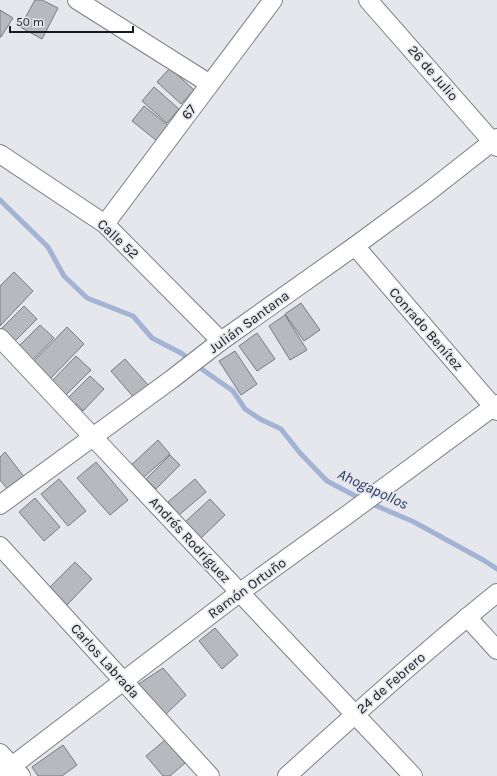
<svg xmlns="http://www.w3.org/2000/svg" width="497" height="776" viewBox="0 0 497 776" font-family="Karla,sans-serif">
<rect width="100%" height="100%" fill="#e5e7ec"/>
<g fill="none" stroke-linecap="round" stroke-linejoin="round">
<g stroke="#a2b3d3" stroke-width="5">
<path d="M0,200L48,247L64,276L87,298L133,316L152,338L181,353L190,360"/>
<path d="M196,365L233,391L245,409L260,419L281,429L300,453L327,481L363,500"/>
<path d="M370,503L414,522L485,561L497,569"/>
</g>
</g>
<g fill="#b6b9bd" stroke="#787b7f">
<path d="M35,0H42L58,8L42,39L20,27Z"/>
<path d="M0,10L13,18L1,37H0Z"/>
<path d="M170,68L194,90L181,104L157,82Z"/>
<path d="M154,87L179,109L167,123L142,101Z"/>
<path d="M144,106L169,126L157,141L132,121Z"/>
<path d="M14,272L33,291L0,326V286Z"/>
<path d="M301,303L320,330L304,341L285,314Z"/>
<path d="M24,306L37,319L14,342L1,329Z"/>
<path d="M285,315L307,350L290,360L269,326Z"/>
<path d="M40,325L54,338L32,361L18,347Z"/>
<path d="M67,327L84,344L50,379L33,362Z"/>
<path d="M257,333L275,359L257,371L239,346Z"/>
<path d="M235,351L257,384L241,395L219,361Z"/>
<path d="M76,356L91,370L65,396L51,382Z"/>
<path d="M125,359L149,386L135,399L111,371Z"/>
<path d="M90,376L104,389L83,411L77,404L74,406L67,399Z"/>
<path d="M158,440L170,454L144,477L139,472L136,475L129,467Z"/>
<path d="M5,452L25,478L9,491L0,480V457Z"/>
<path d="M170,455L180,465L156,489L146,479Z"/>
<path d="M96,462L128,500L110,515L77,478Z"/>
<path d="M59,479L86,511L68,526L41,494Z"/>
<path d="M195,479L206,492L179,515L168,502Z"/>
<path d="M35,498L60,527L44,541L19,512Z"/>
<path d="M210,499L225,515L199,540L184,523Z"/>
<path d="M75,562L92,579L65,607L47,590Z"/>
<path d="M215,628L238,655L222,669L199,641Z"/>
<path d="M163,668L186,695L165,715L137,685Z"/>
<path d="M165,740L185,763L170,776H163L146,756Z"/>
<path d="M63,745L77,765L62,776H38L32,767Z"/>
</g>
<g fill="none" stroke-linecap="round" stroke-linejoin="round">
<g stroke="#7d7f84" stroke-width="20">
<g id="minor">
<path d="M77,0L210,84"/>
<path d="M368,0L497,147"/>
<path d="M0,154L105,224L221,341"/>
<path d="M105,224L273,0"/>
<path d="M355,246L497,411"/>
<path d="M0,338L93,437L413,776"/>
<path d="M0,505L172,379L221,341L355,246L427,193L497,138"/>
<path d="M0,546L210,776"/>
<path d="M467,617L497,650"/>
<path d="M0,753L21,776"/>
<path d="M0,775L239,593L347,515L497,404"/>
<path d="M287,776C356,713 425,651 497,593"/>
</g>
</g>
<use href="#minor" stroke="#fff" stroke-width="18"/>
</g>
<g text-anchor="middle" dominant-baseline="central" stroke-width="3.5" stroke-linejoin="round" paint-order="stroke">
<g font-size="14" fill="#1a1b1d" stroke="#e5e7ec">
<text transform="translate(433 73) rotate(49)">26 de Julio</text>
<text transform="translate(189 112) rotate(-53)">67</text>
<text transform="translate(118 239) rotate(43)">Calle 52</text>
<text transform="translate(249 322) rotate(-36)">Julián Santana</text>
<text transform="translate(426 329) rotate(49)">Conrado Benítez</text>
<text transform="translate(190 540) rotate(47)">Andrés Rodríguez</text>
<text transform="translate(247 588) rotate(-36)">Ramón Ortuño</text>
<text transform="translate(105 661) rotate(48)">Carlos Labrada</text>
<text transform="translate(391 683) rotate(-41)">24 de Febrero</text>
</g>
<g font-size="15" font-style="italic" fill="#1f345f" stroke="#e5e7ec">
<text transform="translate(373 489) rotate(25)">Ahogapollos</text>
</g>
</g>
<path d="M10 26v6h123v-6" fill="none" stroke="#1a1b1d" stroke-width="2"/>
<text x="16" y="26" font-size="12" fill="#1a1b1d" stroke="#e5e7ec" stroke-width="3" paint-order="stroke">50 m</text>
</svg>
